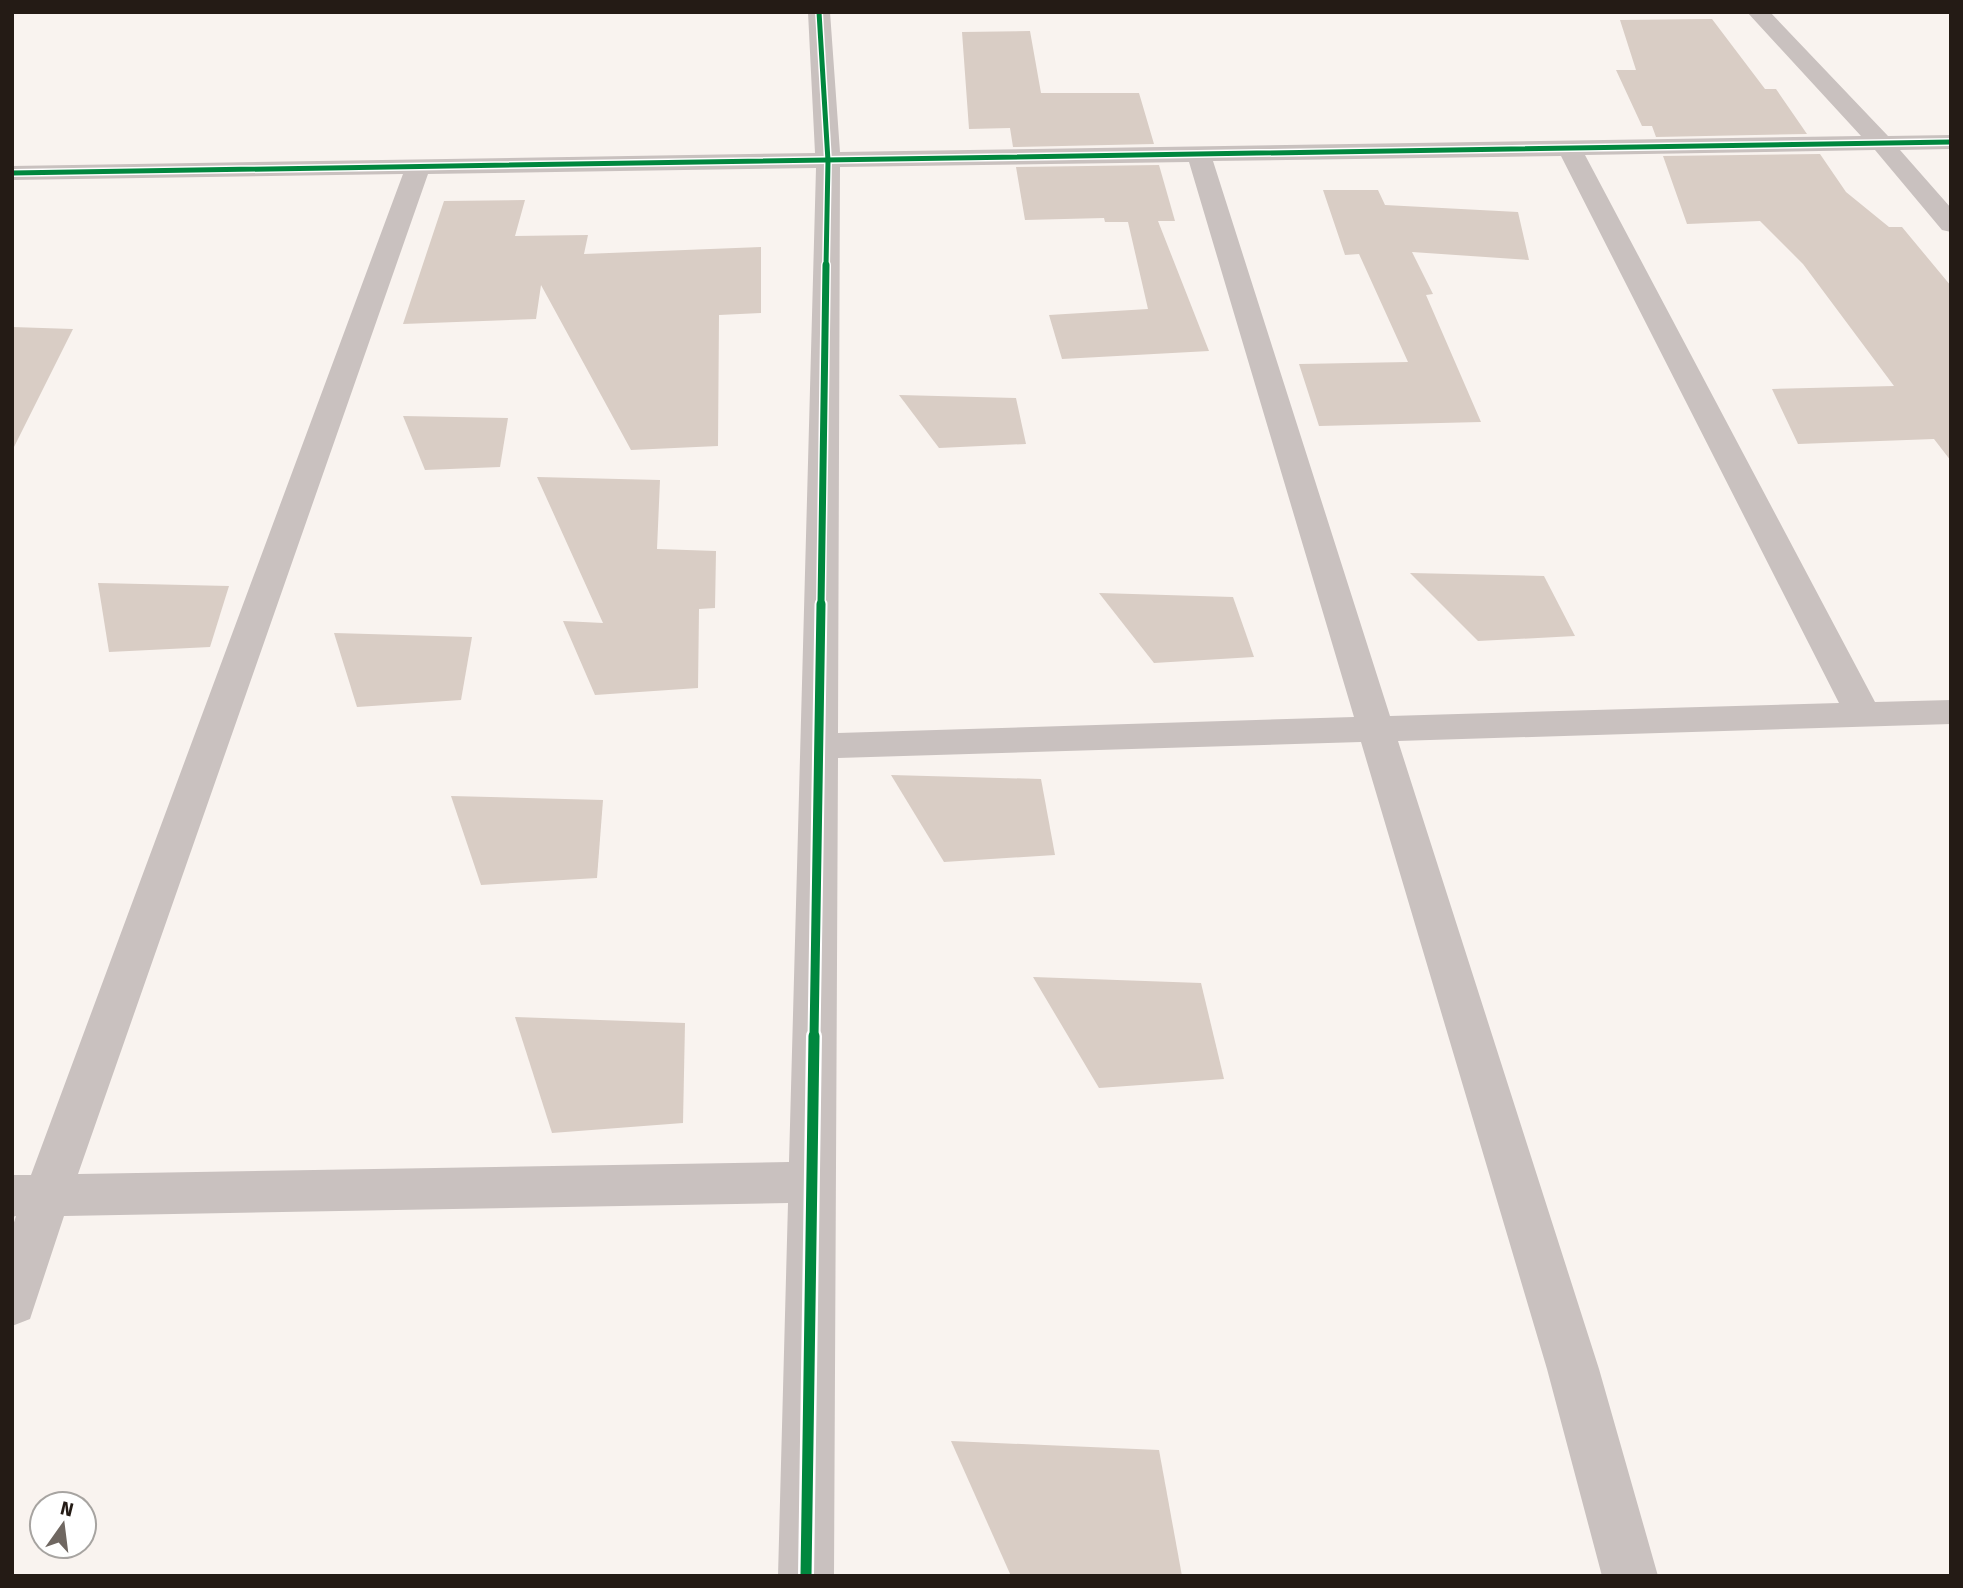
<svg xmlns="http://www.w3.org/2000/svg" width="1963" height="1588" viewBox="0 0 1963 1588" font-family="'Fira Sans',sans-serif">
<rect width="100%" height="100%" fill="#f9f3ef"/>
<g fill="#d9cdc5">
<path d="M1712,19L1765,89H1776L1807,134L1656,137L1652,126H1642L1616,70H1636L1620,20Z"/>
<path d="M1030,31L1041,93H1139L1154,144L1013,147L1010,128L969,129L962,32Z"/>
<path d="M1820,154L1846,192L1889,227H1902L1951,286V461L1934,439L1798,444L1772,389L1894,386L1803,264L1760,221L1687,224L1663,156Z"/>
<path d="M1159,165L1175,221H1158L1209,351L1062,359L1049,315L1148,309L1128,222H1105L1104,218L1025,220L1016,167Z"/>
<path d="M1323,190H1378L1385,205L1518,212L1529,260L1412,252L1433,294L1426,295L1481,422L1319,426L1299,364L1408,362L1359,254L1345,255Z"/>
<path d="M525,200L515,236L588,235L584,254L761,247V313L719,315L718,446L631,450L541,285L536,319L403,324L444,201Z"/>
<path d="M12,327L73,329L12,451Z"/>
<path d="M899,395L1016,398L1026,444L939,448Z"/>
<path d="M403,416L508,418L500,467L425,470Z"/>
<path d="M537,477L660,480L657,549L716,551L715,608L699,609L698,688L595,695L563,621L603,623Z"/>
<path d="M1410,573L1544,576L1575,636L1478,641Z"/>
<path d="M98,583L229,586L210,647L109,652Z"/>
<path d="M1099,593L1233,597L1254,657L1154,663Z"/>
<path d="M334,633L472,637L461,700L357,707Z"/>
<path d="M891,775L1041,779L1055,855L944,862Z"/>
<path d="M451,796L603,800L597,878L481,885Z"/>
<path d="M1033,977L1201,983L1224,1079L1099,1088Z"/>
<path d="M515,1017L685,1023L683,1123L552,1133Z"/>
<path d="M951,1441L1159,1450L1182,1576H1011Z"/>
</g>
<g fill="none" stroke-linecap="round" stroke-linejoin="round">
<path fill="#c9c1bf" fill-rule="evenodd" d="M808,12H830L840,152L1861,136L1747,12H1770L1888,136L1951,135V149L1900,150L1951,208V232L1942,230L1875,150L1585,155L1875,702L1951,700V724L1398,741L1599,1369L1658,1576H1602L1547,1369L1361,742L838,758L834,1576H778L788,1203L64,1216L30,1319L12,1326V1229L16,1216L12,1217V1175H31L403,174L12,180V166L815,153ZM1561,156L1839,703L1390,716L1213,161ZM1189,162L1354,717L838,733L840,167ZM816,168L789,1162L78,1174L428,174Z"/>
<g stroke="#fff" stroke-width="8">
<g id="cycleway-far3">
<path d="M819,12L828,161L826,267"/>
<path d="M12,173L1951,142"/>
</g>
</g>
<g stroke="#fff" stroke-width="10">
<path id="cycleway-far2" d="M821,605L826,265"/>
</g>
<g stroke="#fff" stroke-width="13">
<path id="cycleway-far1" d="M814,1038L821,604"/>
</g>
<g stroke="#fff" stroke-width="16">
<path id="cycleway" d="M806,1576L814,1036"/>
</g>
<use href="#cycleway-far3" stroke="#00873e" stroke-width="5"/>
<use href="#cycleway-far2" stroke="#00873e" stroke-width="7"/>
<use href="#cycleway-far1" stroke="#00873e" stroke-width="9"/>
<use href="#cycleway" stroke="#00873e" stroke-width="11"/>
</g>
<rect width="1963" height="1588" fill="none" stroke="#241b15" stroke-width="28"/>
<g transform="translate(63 1525) rotate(14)"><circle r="33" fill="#ffffff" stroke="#a7a4a1" stroke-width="2"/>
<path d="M0-5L12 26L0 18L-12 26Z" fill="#6f6761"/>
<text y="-10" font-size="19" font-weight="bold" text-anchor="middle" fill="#241b15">N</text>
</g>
</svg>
